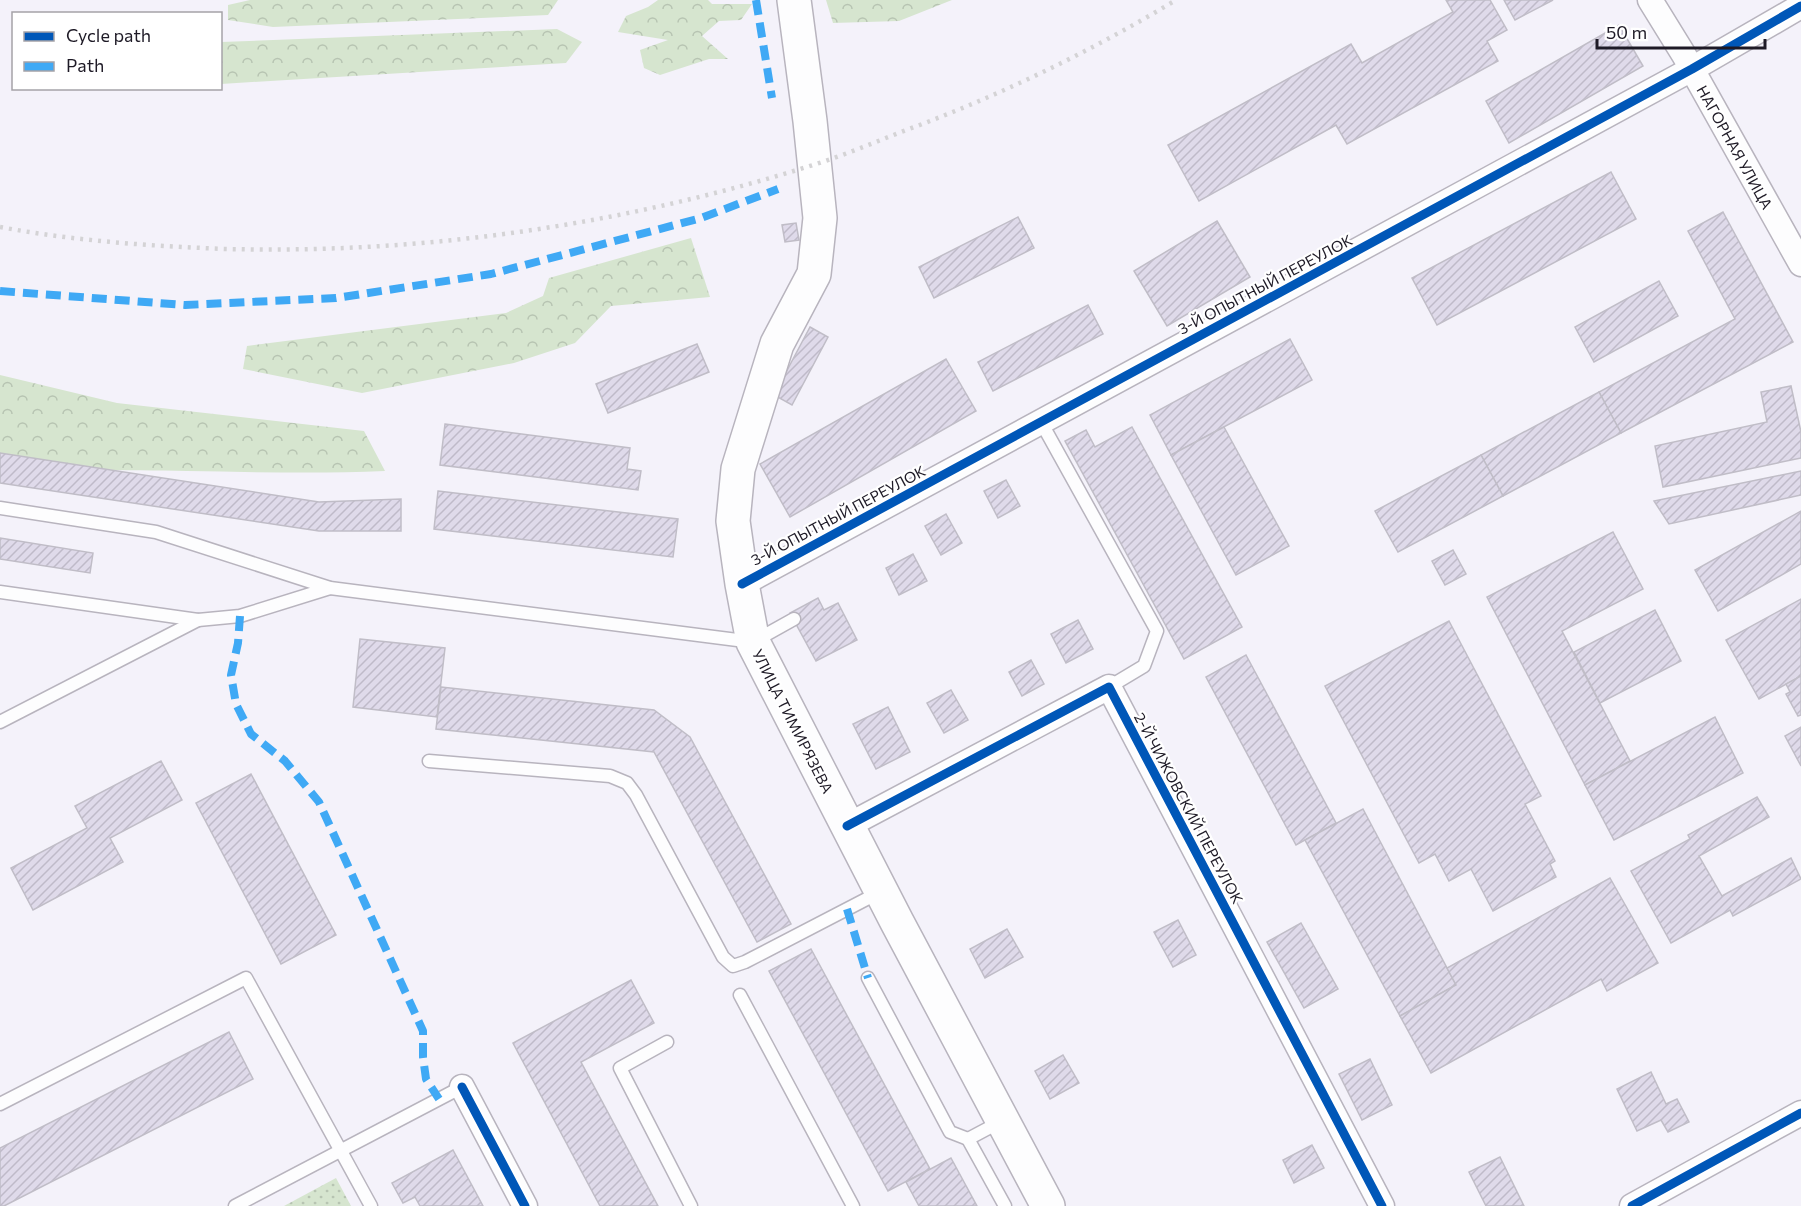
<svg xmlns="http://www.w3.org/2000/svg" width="1801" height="1206" viewBox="0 0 1801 1206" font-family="Commissioner,sans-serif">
<defs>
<pattern id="grass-dots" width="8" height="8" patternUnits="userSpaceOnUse" patternTransform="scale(1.5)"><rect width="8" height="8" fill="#d6e5cf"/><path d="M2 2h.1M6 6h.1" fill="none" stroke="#b7c4b2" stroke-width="1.8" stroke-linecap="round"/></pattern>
<pattern id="forest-crowns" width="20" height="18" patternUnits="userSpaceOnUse" patternTransform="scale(1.5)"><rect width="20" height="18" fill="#d6e5cf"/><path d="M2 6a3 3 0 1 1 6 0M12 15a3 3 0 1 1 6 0" fill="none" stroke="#b7c4b2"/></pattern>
<pattern id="building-hatch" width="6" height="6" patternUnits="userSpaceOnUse" patternTransform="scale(1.5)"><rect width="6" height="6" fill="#dfdaea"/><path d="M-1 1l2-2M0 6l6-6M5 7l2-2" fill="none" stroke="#bfbac9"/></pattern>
</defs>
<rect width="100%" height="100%" fill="#f4f2fa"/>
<path fill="url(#grass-dots)" d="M336,1178L351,1206H284Z"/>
<g fill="url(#forest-crowns)">
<path d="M250,0H558L548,15L273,27L228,20V5Z"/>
<path d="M658,0H708L712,4H752L741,20L719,21L702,36L728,59H709L660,75L644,68L640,50L668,40L618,32L626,16L648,7Z"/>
<path d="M826,0H952L899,21L833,23Z"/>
<path d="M557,29L582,42L566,63L221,84V42Z"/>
<path d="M691,238L710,297L611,306L575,343L514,363L362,393L243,369L247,346L506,313L543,296L549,278Z"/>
<path d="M0,375L117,403L364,431L385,471C319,474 253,472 187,471C125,470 60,472 0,457Z"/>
</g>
<g fill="url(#building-hatch)" stroke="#c0bdc7" stroke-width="1.5">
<path d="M1446,0H1490L1507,30L1487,41L1498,61L1347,144L1336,125L1199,201L1168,145L1351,44L1362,63L1453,12Z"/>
<path d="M1504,0H1553L1515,20Z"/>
<path d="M1619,25L1643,66L1509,143L1486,101Z"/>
<path d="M1611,172L1636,219L1437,325L1412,278Z"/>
<path d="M1723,212L1793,342L1621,433L1599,392L1735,319L1688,231Z"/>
<path d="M1018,217L1034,248L934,298L919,267Z"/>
<path d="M1217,221L1250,277L1167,326L1134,271Z"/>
<path d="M796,223L799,240L785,242L782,225Z"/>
<path d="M1659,281L1678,316L1594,362L1575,327Z"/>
<path d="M1088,305L1103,334L993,391L978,362Z"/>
<path d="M810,327L828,337L792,405L774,395Z"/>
<path d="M1290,339L1312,380L1171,455L1150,415Z"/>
<path d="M697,344L709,372L608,413L596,384Z"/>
<path d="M946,359L976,411L790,517L760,464Z"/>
<path d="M1791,386L1801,432V458L1663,487L1655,446L1767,422L1761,392Z"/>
<path d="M1599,392L1621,433L1503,496L1481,455Z"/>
<path d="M445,424L630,448L627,469L641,471L638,490L440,465Z"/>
<path d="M1132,427L1242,627L1184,659L1065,441L1086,430L1095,447Z"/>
<path d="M1224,427L1289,546L1236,575L1171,455Z"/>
<path d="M0,453L319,502L401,499V531H319L0,483Z"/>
<path d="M1481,455L1503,496L1398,552L1375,511Z"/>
<path d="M1801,471V495L1669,524L1654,501Z"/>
<path d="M1006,480L1020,506L998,518L984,491Z"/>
<path d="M438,491L678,519L673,557L434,529Z"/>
<path d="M1801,511V564L1718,611L1695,570Z"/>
<path d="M946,514L962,543L941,555L925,526Z"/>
<path d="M1613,532L1643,589L1562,631L1630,761L1585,785L1487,597Z"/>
<path d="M0,538L93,553L90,573L0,559Z"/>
<path d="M1453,550L1466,574L1445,585L1432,561Z"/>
<path d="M913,554L927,581L899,595L886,568Z"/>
<path d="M818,598L824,610L838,603L857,640L816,661L790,613Z"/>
<path d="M1801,599V676L1759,699L1726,640Z"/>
<path d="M1655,610L1681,661L1600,703L1574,652Z"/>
<path d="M1078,620L1093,649L1066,663L1051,634Z"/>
<path d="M1449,621L1541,796L1525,804L1555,861L1550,864L1556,877L1493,911L1471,869L1449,881L1435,854L1419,863L1325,686Z"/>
<path d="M360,639L445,648L437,717L353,707Z"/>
<path d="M1246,655L1336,823L1296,845L1206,677Z"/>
<path d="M1031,660L1044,684L1022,696L1009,672Z"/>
<path d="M1801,676V715L1798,716L1786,694L1790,692L1786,684Z"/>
<path d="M441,687L654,710L690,737L791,924L757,942L654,752L436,729Z"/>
<path d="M951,690L968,720L944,733L927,703Z"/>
<path d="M888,707L910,752L876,769L853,724Z"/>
<path d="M1715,717L1743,773L1614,840L1585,785Z"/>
<path d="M1801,727V766L1785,736Z"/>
<path d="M161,761L182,800L110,838L123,862L33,910L11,868L87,828L75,806Z"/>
<path d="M251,774L336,935L281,964L196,803Z"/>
<path d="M1757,797L1769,817L1699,856L1722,896L1791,858L1801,879L1733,916L1730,910L1671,943L1631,871L1690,839L1688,835Z"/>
<path d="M1363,809L1456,985L1400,1016L1305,840Z"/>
<path d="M1610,878L1658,963L1607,991L1601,979L1431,1073L1400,1016L1456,985L1447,968Z"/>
<path d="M1178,920L1196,955L1173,967L1154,932Z"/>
<path d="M1301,923L1338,989L1304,1008L1267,942Z"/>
<path d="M1007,929L1023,957L985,978L970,949Z"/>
<path d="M811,949L930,1169L888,1191L769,971Z"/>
<path d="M631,980L654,1023L581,1062L658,1206H600L513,1043Z"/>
<path d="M229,1032L253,1079L4,1206H0V1148Z"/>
<path d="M1063,1055L1079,1083L1050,1099L1035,1071Z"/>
<path d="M1370,1059L1392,1105L1362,1120L1339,1074Z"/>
<path d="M1651,1072L1666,1104L1677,1099L1689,1122L1668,1132L1661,1120L1637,1131L1617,1089Z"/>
<path d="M1312,1145L1324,1168L1294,1183L1283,1160Z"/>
<path d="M453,1150L483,1206H420L415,1197L403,1203L392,1183Z"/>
<path d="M1500,1157L1524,1206H1486L1469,1172Z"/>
<path d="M951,1158L977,1206H919L906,1182Z"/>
</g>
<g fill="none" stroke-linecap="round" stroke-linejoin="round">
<g stroke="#b8b4be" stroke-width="15">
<g id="lane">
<path d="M1041,422L1157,631L1144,666L1109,687"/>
<path d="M0,508L156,532L330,588L753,642L794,619"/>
<path d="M0,592L198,620L240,616L330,588"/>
<path d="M0,722L198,620"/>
<path d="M429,761L610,776L627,783L636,795L723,957L733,966L745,962L880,892"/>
<path d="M868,978L950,1132L968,1139"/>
<path d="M740,995L853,1206"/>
<path d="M667,1042L620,1068L691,1206"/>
<path d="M0,1104L246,978L371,1206"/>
<path d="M1000,1122L968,1139L1005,1206"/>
<path d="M235,1206L462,1087"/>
</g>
</g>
<g stroke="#b8b4be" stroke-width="27">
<g id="street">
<path d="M1650,0L1684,55L1801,264"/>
<path d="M742,584L1692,69L1801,6"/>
<path d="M847,826L1109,687L1382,1206"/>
<path d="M462,1087L525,1206"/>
<path d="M1632,1206L1801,1113"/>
</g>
</g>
<g stroke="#b8b4be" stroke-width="36">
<path id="secondary" d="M794,0L810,121L820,218L814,274L777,344L738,469L733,521L742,584L753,642L897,922L1048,1206"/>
</g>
<use href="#lane" stroke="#fdfdfe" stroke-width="12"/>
<use href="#street" stroke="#fdfdfe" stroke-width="24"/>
<use href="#secondary" stroke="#fdfdfe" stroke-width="33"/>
<path stroke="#d4d3d5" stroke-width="4.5" stroke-dasharray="3 6" stroke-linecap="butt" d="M0,227C75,241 150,246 226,249C425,254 623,225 813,165C848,154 882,139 917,126C1007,92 1093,50 1176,0"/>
<g stroke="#3fa9f5" stroke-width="8" stroke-dasharray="15 8" stroke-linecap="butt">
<path d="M756,0L772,98"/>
<path d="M0,291L185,305L336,298L491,274L701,218L778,189"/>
<path d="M240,616L238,643L231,675L236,704L251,734L285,761L319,802L423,1031V1057L426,1079L439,1099"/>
<path d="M847,909L868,978"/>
</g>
<g stroke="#fff" stroke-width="13">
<g id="cycleway">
<path d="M742,584L1692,69L1801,6"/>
<path d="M847,826L1109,687L1382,1206"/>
<path d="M462,1087L525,1206"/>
<path d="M1632,1206L1801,1113"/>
</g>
</g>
<use href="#cycleway" stroke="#0057b8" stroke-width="9"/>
</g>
<g text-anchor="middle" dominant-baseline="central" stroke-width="4.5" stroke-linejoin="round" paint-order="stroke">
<g font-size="15" fill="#1e1a26" stroke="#fff">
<text transform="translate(1735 147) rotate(61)">НАГОРНАЯ УЛИЦА</text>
<text transform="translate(1265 284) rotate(-28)">3-Й ОПЫТНЫЙ ПЕРЕУЛОК</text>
<text transform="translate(838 515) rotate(-28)">3-Й ОПЫТНЫЙ ПЕРЕУЛОК</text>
<text transform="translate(793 721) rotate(63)">УЛИЦА ТИМИРЯЗЕВА</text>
<text transform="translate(1189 808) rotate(62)">2-Й ЧИЖОВСКИЙ ПЕРЕУЛОК</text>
</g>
</g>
<rect x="12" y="12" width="210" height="78" fill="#ffffff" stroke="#a5a3a8" stroke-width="1.5"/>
<rect x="24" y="32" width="30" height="9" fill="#0057b8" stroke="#a5a3a8" stroke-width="1.5"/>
<text x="66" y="42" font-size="18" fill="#1e1a26">Cycle path</text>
<rect x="24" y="62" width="30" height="9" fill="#3fa9f5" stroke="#a5a3a8" stroke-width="1.5"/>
<text x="66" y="72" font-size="18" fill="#1e1a26">Path</text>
<path d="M1597 39v9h168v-9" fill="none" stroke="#1e1a26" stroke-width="3"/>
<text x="1606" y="39" font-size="18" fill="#1e1a26" stroke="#ffffff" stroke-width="4.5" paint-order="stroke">50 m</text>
</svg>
